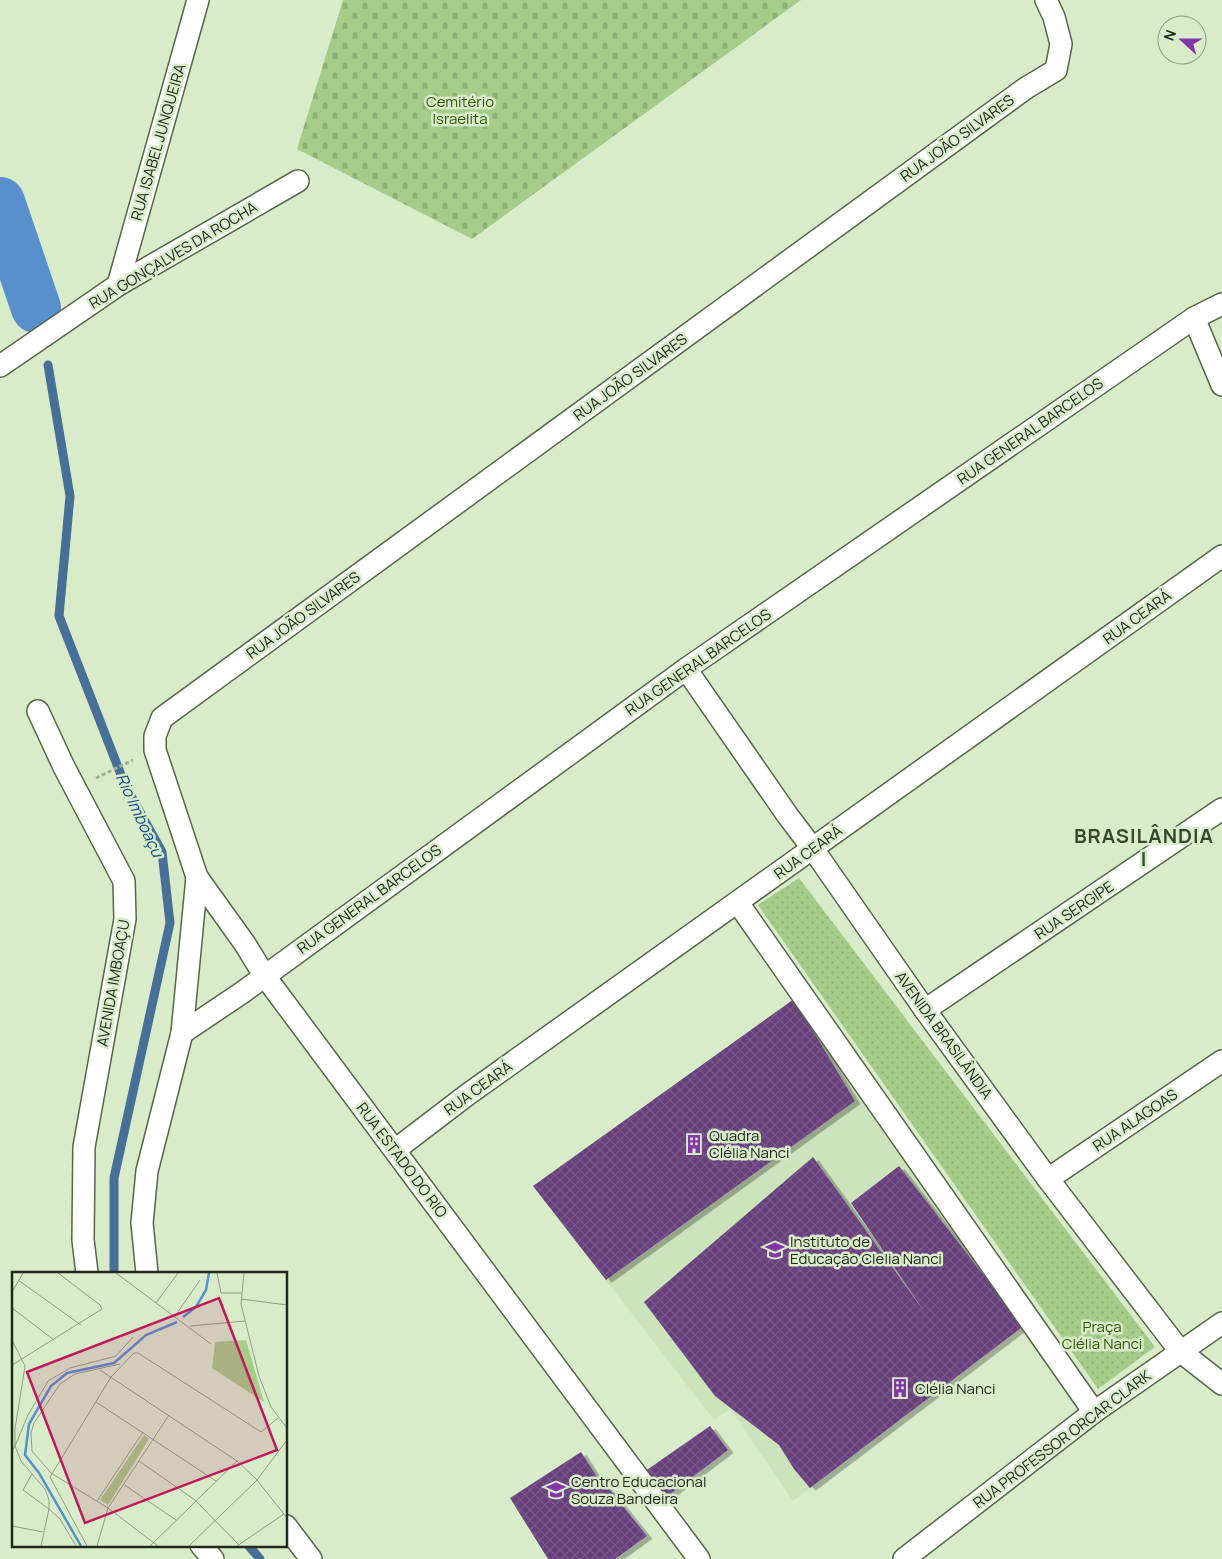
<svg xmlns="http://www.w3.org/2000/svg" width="1222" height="1559" viewBox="0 0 1222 1559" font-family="Manrope,sans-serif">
<defs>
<pattern id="cemetery-stones" width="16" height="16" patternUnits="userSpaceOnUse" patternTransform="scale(1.25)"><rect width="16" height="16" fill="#a5cc89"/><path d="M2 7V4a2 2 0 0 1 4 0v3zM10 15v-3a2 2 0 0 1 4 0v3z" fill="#8eaf76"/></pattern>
<pattern id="park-dots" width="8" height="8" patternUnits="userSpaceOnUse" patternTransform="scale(1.25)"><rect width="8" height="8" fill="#a5cc89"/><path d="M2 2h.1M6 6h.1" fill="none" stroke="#8eaf76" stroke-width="1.8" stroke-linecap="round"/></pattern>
<pattern id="building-cross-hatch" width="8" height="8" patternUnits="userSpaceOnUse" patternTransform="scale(1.25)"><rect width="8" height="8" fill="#683f7e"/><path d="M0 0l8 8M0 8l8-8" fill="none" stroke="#79598a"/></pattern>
<filter id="shadow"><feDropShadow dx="5.5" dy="3" stdDeviation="0" flood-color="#0004"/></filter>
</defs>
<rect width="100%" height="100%" fill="#d8ecca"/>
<path fill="#cce4bb" d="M794,999L1021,1328L793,1501L730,1409L714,1420L533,1186Z"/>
<path fill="url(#cemetery-stones)" d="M343,0H801L472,239L297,149Z"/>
<path fill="url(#park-dots)" d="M799,878L1155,1347L1098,1389L758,905Z"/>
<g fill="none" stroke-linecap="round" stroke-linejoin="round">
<g stroke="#487097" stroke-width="9">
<path d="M48,365L70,496L59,616L125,785L162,852L170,923L114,1178V1273"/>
<path d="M248,1545L260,1559"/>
</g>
<path stroke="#598fcc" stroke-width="50" d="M0,202L36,308"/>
</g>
<g fill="url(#building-cross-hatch)" filter="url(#shadow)">
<path d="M794,999L855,1101L606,1280L533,1186Z"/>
<path d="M813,1157L926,1314L851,1203L899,1166L996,1291L1021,1328L810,1488L794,1469L779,1445L715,1396L644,1302Z"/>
<path d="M710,1426L728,1450L665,1498L641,1474Z"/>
<path d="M581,1452L601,1483L610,1490L647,1536L615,1559H548L510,1498Z"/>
</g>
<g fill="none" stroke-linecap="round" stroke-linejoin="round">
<g stroke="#566749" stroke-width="24">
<g id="minor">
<path d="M118,285L198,0"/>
<path d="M1194,318L1222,385"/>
<path d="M0,366L118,285L298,181"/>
<path d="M686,669L788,816L813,849L925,1010L1048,1179L1180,1351L1222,1384"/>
<path d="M38,711L64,767L124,881L125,919L84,1147L83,1240L87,1273"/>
<path d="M738,903L1094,1412"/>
<path d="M925,1010L1222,809"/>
<path d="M182,1033L243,992L686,669L1194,318L1222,304"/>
<path d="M395,1150L467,1095L1222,556"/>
<path d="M1048,1179L1222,1061"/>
<path d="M147,1273L142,1223L147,1171L182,1033L197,877"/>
<path d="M286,1526L311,1559"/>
<path d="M201,1545L213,1559"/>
<path d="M699,1559L264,975L245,944L197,877L155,750V736L162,718L1026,88L1056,70L1061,44L1054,17L1046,0"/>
<path d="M904,1559L1094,1412L1222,1323"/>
</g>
</g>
<path stroke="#a0b095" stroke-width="3" stroke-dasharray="4 2.5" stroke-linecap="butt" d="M96,778L133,760"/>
<use href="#minor" stroke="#fff" stroke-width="21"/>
</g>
<defs>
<g id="building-bare" transform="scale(1.5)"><path d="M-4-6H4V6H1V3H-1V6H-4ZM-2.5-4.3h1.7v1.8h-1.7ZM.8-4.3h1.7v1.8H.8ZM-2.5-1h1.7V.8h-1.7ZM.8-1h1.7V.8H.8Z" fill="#8237a8" stroke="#d8ecca" stroke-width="2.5" paint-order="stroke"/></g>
<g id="school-bare" transform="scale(1.5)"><path d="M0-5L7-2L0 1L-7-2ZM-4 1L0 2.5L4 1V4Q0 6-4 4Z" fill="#8237a8" stroke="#d8ecca" stroke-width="2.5" paint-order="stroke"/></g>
</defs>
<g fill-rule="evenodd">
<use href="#building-bare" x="694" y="1144"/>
<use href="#school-bare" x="775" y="1250"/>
<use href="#building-bare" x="900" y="1388"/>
<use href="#school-bare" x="556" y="1490"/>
</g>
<g text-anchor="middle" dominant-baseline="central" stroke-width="5" stroke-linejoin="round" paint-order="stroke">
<g font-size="15" fill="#325706" stroke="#d8ecca">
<text x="460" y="101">Cemitério<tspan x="460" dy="17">Israelita</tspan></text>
<text x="1102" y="1326">Praça<tspan x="1102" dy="17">Clélia Nanci</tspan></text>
</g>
<g font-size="15" fill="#21291c" stroke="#d8ecca">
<text transform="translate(957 138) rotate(-36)">RUA JOÃO SILVARES</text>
<text transform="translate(158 142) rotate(-74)">RUA ISABEL JUNQUEIRA</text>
<text transform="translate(173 255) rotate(-31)">RUA GONÇALVES DA ROCHA</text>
<text transform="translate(630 377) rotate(-36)">RUA JOÃO SILVARES</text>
<text transform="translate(1030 431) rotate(-35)">RUA GENERAL BARCELOS</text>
<text transform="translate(303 615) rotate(-36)">RUA JOÃO SILVARES</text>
<text transform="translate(1137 617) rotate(-36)">RUA CEARÁ</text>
<text transform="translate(698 662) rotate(-35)">RUA GENERAL BARCELOS</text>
<text transform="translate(808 852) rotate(-36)">RUA CEARÁ</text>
<text transform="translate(369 899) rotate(-36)">RUA GENERAL BARCELOS</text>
<text transform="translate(1074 910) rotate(-34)">RUA SERGIPE</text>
<text transform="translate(113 983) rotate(-80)">AVENIDA IMBOAÇU</text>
<text transform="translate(944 1035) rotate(54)">AVENIDA BRASILÂNDIA</text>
<text transform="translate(478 1088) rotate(-36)">RUA CEARÁ</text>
<text transform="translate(1135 1120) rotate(-34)">RUA ALAGOAS</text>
<text transform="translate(402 1160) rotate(53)">RUA ESTADO DO RIO</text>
<text transform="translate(1062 1439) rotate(-37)">RUA PROFESSOR ORCAR CLARK</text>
</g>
<g font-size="15" fill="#21291c" stroke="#d8ecca" text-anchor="start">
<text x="709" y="1135">Quadra<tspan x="709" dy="17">Clélia Nanci</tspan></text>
<text x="790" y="1241">Instituto de<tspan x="790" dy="17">Educação Clelia Nanci</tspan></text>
<text x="915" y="1388">Clélia Nanci</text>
<text x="571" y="1481">Centro Educacional<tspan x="571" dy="17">Souza Bandeira</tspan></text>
</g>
<g font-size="16" font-style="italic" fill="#124b84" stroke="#d8ecca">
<text transform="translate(140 815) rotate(65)">Rio Imboaçu</text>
</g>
<g font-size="20" font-weight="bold" letter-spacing="1" fill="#37482b" stroke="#d8ecca">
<text x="1144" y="835">BRASILÂNDIA<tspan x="1144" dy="23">I</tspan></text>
</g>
</g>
<g transform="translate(12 1272)">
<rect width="275" height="275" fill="#d8ecca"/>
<path d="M234,68L252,130L200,96L203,70Z" fill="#a5cc89"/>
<path d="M132,163L137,167L96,233L88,228Z" fill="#a5cc89"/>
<path fill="none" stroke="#598fcc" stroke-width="2.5" d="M171,45L184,35L194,18L197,1M69,274L27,201L13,183L17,152L39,114L55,101L102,91L134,63L165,50"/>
<path fill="none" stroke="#8f9e84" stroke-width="1" d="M104,1L199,72M205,1L209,21H229M232,1L229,32L247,104L259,135L275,156M6,8L69,53M0,20L11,1M229,27L275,33M144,31L166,1M0,36L42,68M163,44L188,8M178,54L233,49M0,68L13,94L3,157V174L0,179M108,92L63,102L48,112L22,151L19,161L20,179L39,201L96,236L146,274M0,93L90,37L88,33L46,1M88,98L225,189L245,208L275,246M84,130L204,209M127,189L183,228L227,273M20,202L11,218L37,237L29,274M111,212L164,248M85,229L131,160M0,254L31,260M64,274L48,247L37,237V228L33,217L9,189L3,174L16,143L36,109L58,96L104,84L121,65M75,274L38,205L99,105L122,81H126L249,160L266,146M85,274L96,236L157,143M138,274L225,189M177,274L245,208L275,168M225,274L272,242"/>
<path fill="#c2185b" fill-opacity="0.15" stroke="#c2185b" stroke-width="2.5" d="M207,26L265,178L73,251L15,100Z"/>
<rect width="275" height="275" fill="none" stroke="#21291c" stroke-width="2.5"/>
</g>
<g transform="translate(1182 40) rotate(291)"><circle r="24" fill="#d8ecca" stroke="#8f9e84"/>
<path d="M0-4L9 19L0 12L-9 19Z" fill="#8237a8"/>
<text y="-8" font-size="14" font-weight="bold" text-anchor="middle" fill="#21291c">N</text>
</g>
</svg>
